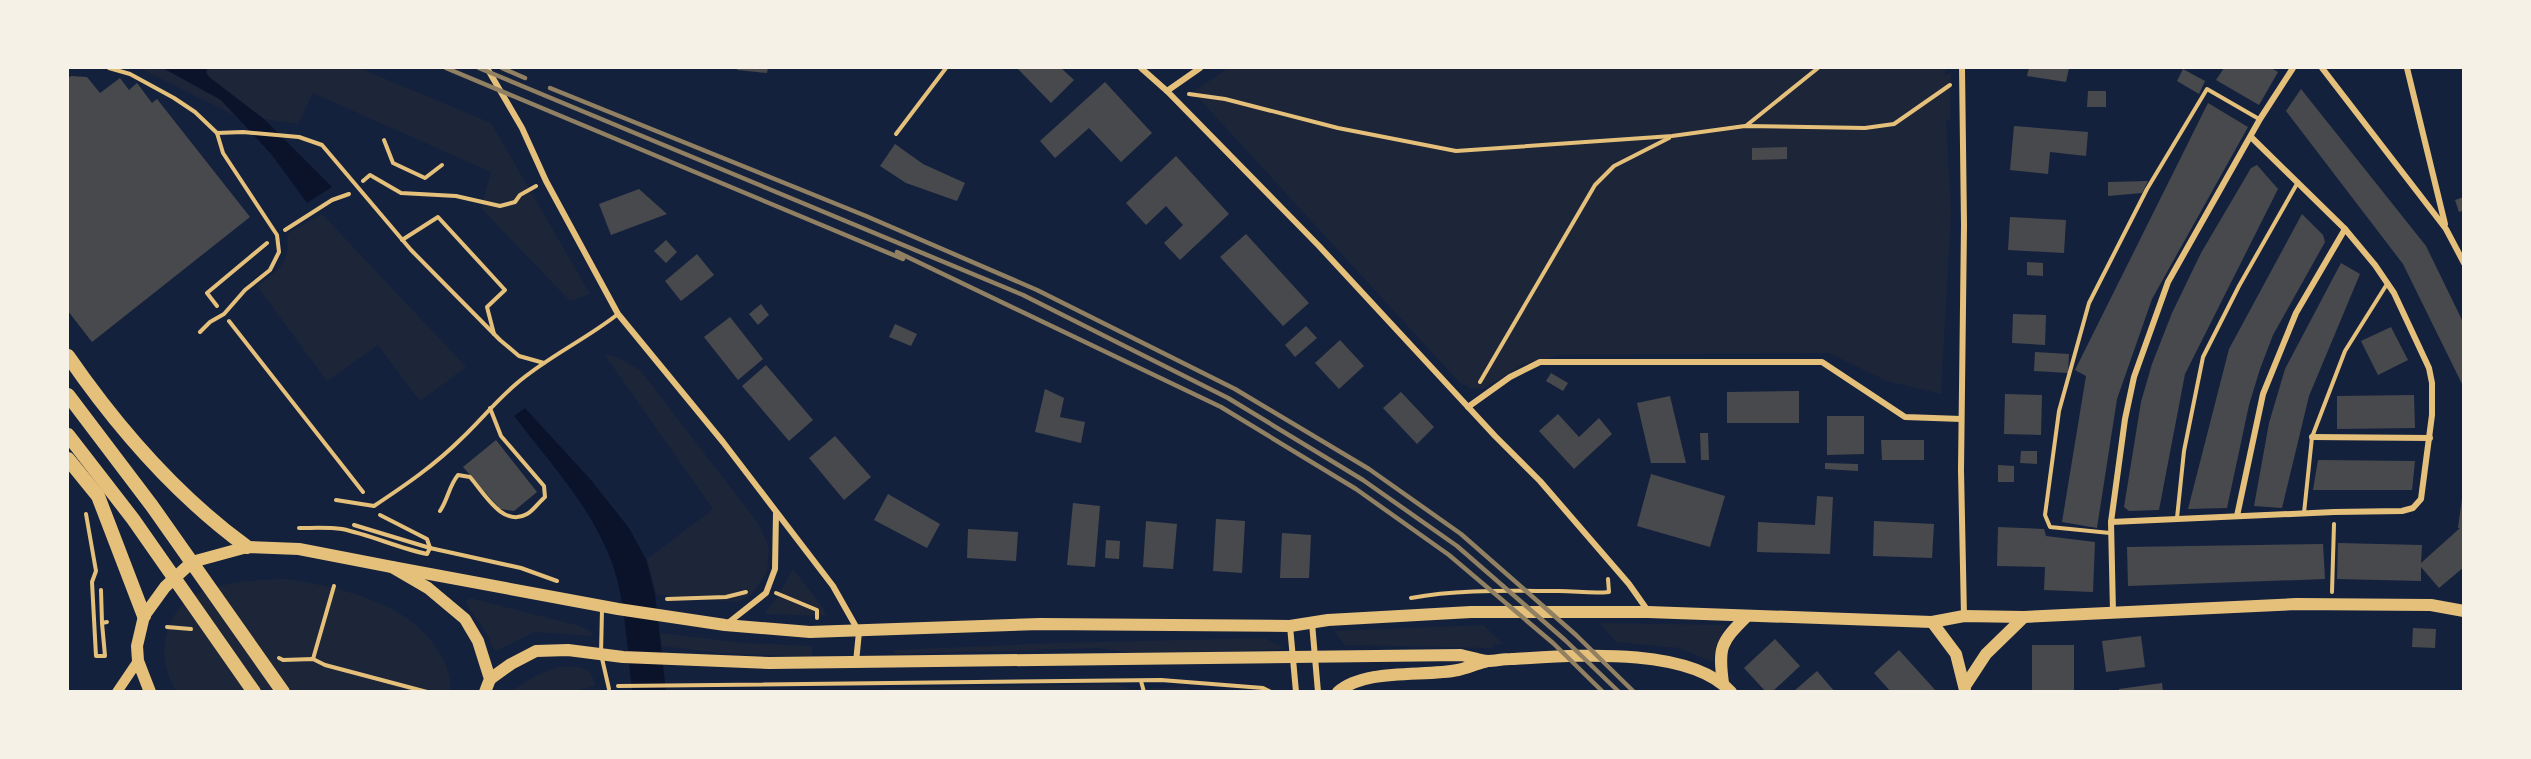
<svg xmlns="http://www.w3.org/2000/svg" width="2531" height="759" viewBox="0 0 2531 759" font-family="Helvetica,sans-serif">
<rect width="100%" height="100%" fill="#14213d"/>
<g fill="#1d2539">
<path d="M139,68H163L221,100L234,115Z"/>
<path d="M208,68H359L491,123L590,294L570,301L481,208L491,172L313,93L298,124L264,119L209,77L206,72Z"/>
<path d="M1228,68H1945V76L1951,72L1950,119L1946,121L1951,212L1941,394L1887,381L1829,353L1559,355L1522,365L1483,389L1468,388L1469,386L1461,384L1193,92Z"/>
<path d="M322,214L466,367L420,401L378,345L327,381L257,286C279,269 291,263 287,234Z"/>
<path d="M604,354L618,358L640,370L758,523L769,547L767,572L751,595L737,602L657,595L647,559L713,509Z"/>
<path d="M793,569L823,608L826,616L764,614L778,596Z"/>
<path d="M285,579C339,587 408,601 439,652C446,664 452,677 450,692L177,691C167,678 163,659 165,643C173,582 237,581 285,579Z"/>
<path d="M470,598L580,626L593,633L591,636L534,632L496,651C491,647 491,644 489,638C483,625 471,615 466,602Z"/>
<path d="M1600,623L1726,625L1720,637L1713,662L1679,648L1616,642Z"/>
<path d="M1483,625L1503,644L1493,645V648L1345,645L1334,631Z"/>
<path d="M660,633L744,643L812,646V657L721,653L662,646Z"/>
<path d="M1264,638L1281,646L1282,649L1154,656L1099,648L895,654L894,650L1057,643Z"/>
<path d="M560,667C577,666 592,665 595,686L574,691H511L537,675Z"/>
<path d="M1116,684L1129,689L1188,687L1189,691L878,692L884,688Z"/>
</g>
<g fill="#0b132b">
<path d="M163,68H208L206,72L209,77L264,119L332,187L307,203L272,155L221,100Z"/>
<path d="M525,408L591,480L629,528L646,559L655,594L666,691H632C628,655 625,603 614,569C595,511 550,463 514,416Z"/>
</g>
<g fill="#48494c">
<path d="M738,68H768L767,73L737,70Z"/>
<path d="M1017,68H1061L1074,80L1051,103Z"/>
<path d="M2029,68H2069L2066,82L2027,76Z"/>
<path d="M2224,68H2271L2278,72L2259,105L2216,80Z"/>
<path d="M2183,69L2205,81L2199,94L2177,81Z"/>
<path d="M71,76L87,77L100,93L120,78L129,90L137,83L152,103L157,99L250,217L92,342L68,311V78Z"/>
<path d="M1105,82L1152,133L1121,162L1089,128L1055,158L1040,141Z"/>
<path d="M2301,89L2426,246L2464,324V388L2403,264L2286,111Z"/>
<path d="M2088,91H2106V107H2087Z"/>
<path d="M2208,103L2248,127L2152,299L2117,399L2097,528L2062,522L2086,376L2075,370Z"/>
<path d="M2014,126L2088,132L2086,156L2050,152L2048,174L2010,170Z"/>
<path d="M895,144L923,164L965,183L957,201L906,183L880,166Z"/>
<path d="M1787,147V159L1752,160V148Z"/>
<path d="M1176,156L1229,214L1180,260L1164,243L1183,225L1166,206L1146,225L1126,203Z"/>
<path d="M2257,165L2278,189L2185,374L2159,510L2129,511L2124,507L2141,402L2152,364L2172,313L2201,253L2251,168Z"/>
<path d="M2148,181L2142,193L2108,196V182Z"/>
<path d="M639,189L667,214L611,235L599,204Z"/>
<path d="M2464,197V210L2459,212L2455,200Z"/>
<path d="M2302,214L2323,235L2325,242L2273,335L2260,369L2249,405L2227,508L2188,509L2229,349Z"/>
<path d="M2010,217L2066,220L2064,253L2008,250Z"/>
<path d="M1246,234L1309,303L1283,326L1220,257Z"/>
<path d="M666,240L677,252L666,263L654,251Z"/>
<path d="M697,254L714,275L681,301L665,281Z"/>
<path d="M2027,262L2043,263V276L2027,275Z"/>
<path d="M2341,263L2360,274L2309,396L2282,508L2254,506L2269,423L2285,369Z"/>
<path d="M761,304L769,315L758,325L749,314Z"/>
<path d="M2013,314L2046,315L2045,345L2012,343Z"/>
<path d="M730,317L763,359L738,380L704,337Z"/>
<path d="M895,324L917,334L911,346L889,337Z"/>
<path d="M1306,326L1317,338L1295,357L1285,345Z"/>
<path d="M2391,327L2408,360L2378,375L2361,341Z"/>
<path d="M1340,340L1364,366L1339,389L1315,363Z"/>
<path d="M2035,352L2069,354L2068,373L2034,371Z"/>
<path d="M766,365L813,420L789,441L742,386Z"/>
<path d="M1551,373L1568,383L1563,391L1546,381Z"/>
<path d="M1045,389L1064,398L1060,417L1085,422L1081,443L1035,432Z"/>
<path d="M1799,391V423H1727V392Z"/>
<path d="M1401,392L1434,427L1417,444L1383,408Z"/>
<path d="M2005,394L2042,395L2041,435L2004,434Z"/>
<path d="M2414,395L2415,428L2337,429V396Z"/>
<path d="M1670,396L1686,463H1651L1637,403Z"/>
<path d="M1558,414L1579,437L1599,418L1612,434L1574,469L1539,431Z"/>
<path d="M1827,416H1864V454L1827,455Z"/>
<path d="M1700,433H1708L1709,460H1701Z"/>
<path d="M835,436L871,477L844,500L809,458Z"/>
<path d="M496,440L537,492L514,511L500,509L463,467Z"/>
<path d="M1881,440H1924V460H1882Z"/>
<path d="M2021,451H2037V464L2020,463Z"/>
<path d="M2318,460L2415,461L2412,490H2313Z"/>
<path d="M1825,463L1858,464V471L1825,469Z"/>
<path d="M1998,465L2014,466V482H1998Z"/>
<path d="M1651,474L1725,496L1710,547L1637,526Z"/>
<path d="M888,494L940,524L927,548L874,520Z"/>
<path d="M1817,496L1833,497L1830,554L1757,552L1758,522L1815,525Z"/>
<path d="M2462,499L2464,567L2439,588L2421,567V581L2337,579L2338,543L2422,545L2421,563L2460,528H2458Z"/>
<path d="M1073,503L1100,506L1095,567L1067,565Z"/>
<path d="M1216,519L1245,521L1242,573L1213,571Z"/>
<path d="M1146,521L1177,524L1173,569L1143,567Z"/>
<path d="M1874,521L1934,524L1932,558L1873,556Z"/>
<path d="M1998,527L2044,529L2046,536L2095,542L2093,592L2044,590L2045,567L1997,566Z"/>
<path d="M968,529L1018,532L1016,561L967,558Z"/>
<path d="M1282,533L1311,535L1309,578H1280Z"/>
<path d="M1106,540L1120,541L1119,559L1105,558Z"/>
<path d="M2323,544L2325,579L2128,586L2127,547Z"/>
<path d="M2413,628L2436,629L2435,648L2412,647Z"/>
<path d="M2141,636L2145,667L2106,672L2102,641Z"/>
<path d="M1775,639L1800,666L1772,692H1766L1744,668Z"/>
<rect x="2032" y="645" width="42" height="47"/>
<path d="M1899,650L1937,692H1891L1874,673Z"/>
<path d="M1817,671L1835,692H1793Z"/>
<path d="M2162,683L2163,692H2119V689Z"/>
</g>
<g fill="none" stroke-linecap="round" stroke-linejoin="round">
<g stroke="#e5c07b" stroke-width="4">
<path d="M1189,94L1225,99L1338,128L1456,151L1672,136L1745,126L1865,128L1894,124L1950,85"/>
<path d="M1747,125L1818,68"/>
<path d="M363,181L370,175L401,193L456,196L500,206L515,202L520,195L536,186"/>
<path d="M285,230L332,200L349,194"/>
<path d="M217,306L207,293L267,243"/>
<path d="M229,321L363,492"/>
<path d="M1480,382L1595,185L1614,166L1669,138"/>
<path d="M86,514L96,571L92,582L96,656H105L102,623L107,622"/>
<path d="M380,515L427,539L430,548"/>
<path d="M354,525L430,548"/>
<path d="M299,528C313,528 328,527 342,529C371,535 398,548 427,554L430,548L521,568L557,581"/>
<path d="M101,590L102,623"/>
<path d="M2332,592L2334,524"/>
<path d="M776,593L817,610V618"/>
<path d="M1411,598C1459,589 1510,591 1559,591C1576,591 1592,594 1609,592L1608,579"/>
<path d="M667,599L726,597L746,592"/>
<path d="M167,627L191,629"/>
<path d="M279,658L283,660L313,659L325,665L427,692"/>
<path d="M313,659L334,586"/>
<path d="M1141,681L1144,692"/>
<path d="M618,686L1161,680L1263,688L1271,692"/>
</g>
<g stroke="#e5c07b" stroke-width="4">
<path d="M109,68L130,74L174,98L195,112L217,133L223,153L277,235L279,252L270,270L245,290L224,314L210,322L200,332"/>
<path d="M217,133L243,132L299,137L322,145L411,250L500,340L519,356L544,363"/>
<path d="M896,134L946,68"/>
<path d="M384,140L393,163L425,178L442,165"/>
<path d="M402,240L438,217L505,290L487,307L494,334"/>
<path d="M336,500L374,506C404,486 435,465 461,439C480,421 496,401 516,384C547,357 585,340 618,314"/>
<path d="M440,511C448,499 449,486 458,475L470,477C484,493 503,528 527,514C534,510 539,502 545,497L544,486L501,436L490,408"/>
<path d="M2304,513L2312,437L2345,351L2387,284"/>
<path d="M2177,518L2184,451L2203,357L2239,286L2298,182"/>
<path d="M2110,533L2050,527L2045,515L2059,411L2089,303L2147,189L2207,89L2259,119"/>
<path d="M602,609L601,654L609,689"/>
</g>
<g stroke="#e5c07b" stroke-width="6">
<path d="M487,68L522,128L546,181L618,314L723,442L833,586L859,632L856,662"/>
<path d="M1141,68L1167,91"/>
<path d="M1200,68L1167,91L1319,246L1495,436L1540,481L1629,584L1648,611"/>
<path d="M1962,68L1964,225L1961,470L1964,616"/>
<path d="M2322,68L2446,229L2464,263"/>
<path d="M2407,68L2445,224"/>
<path d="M1468,407L1510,377L1540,362H1822L1905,417L1961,419"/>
<path d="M2312,437L2430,438"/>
<path d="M2237,516L2263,394L2296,313L2345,229"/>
<path d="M2111,522L2334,512L2402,511L2413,508L2421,499L2432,415V383L2429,368L2394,293L2375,265L2345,229L2251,137"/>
<path d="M2113,612L2111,522L2125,419L2134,377L2168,282L2260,119L2293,68"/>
<path d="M728,623L766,593L775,569L776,513"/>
<path d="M1312,623L1318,692"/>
<path d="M1290,626L1296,692"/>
</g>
<path stroke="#e5c07b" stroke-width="10" d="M117,692L138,661"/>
<g stroke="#e5c07b" stroke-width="12">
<path d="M392,567L618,609L725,625L810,632L1040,624L1290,626L1328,620L1471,612H1648L1932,622L1964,616L2024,617L2296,604L2431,605L2464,611"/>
<path d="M1932,622L1956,654L1965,690"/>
<path d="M490,679L511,664L536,651L568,650L623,657L769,663L1461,655C1470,657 1479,660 1488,661C1495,661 1503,659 1511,659C1570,656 1688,645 1731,692"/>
<path d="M1723,683C1718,647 1721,642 1746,617"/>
<path d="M1965,686L1986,654L2024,617"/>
<path d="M150,692L138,661L137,646L144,616L165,587L192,562L247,547L299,549L392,567L428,588L465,619L478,641L490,679L485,692"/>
<path d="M1338,692C1365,668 1424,677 1458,670C1467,668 1476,664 1485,662"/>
</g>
<g stroke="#e5c07b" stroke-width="14">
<path d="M68,356C117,427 177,496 247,547"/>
<path d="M68,395L152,506L283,692"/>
<path d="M68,435L133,519L254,692"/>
<path d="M68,459L98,496L144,616"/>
</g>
<g stroke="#918062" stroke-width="4.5">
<path d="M446,68L903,259"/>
<path d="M479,68L1023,295L1228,398L1363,480L1457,546L1565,640L1619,692"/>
<path d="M502,68L525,78"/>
<path d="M550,88L866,216L1037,290L1235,389L1369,469L1461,534L1576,635L1634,692"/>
<path d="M897,252L1221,407L1356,489L1449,555L1553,643L1603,692"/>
</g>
</g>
<rect width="2531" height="759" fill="none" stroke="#f6f1e7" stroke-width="138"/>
</svg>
